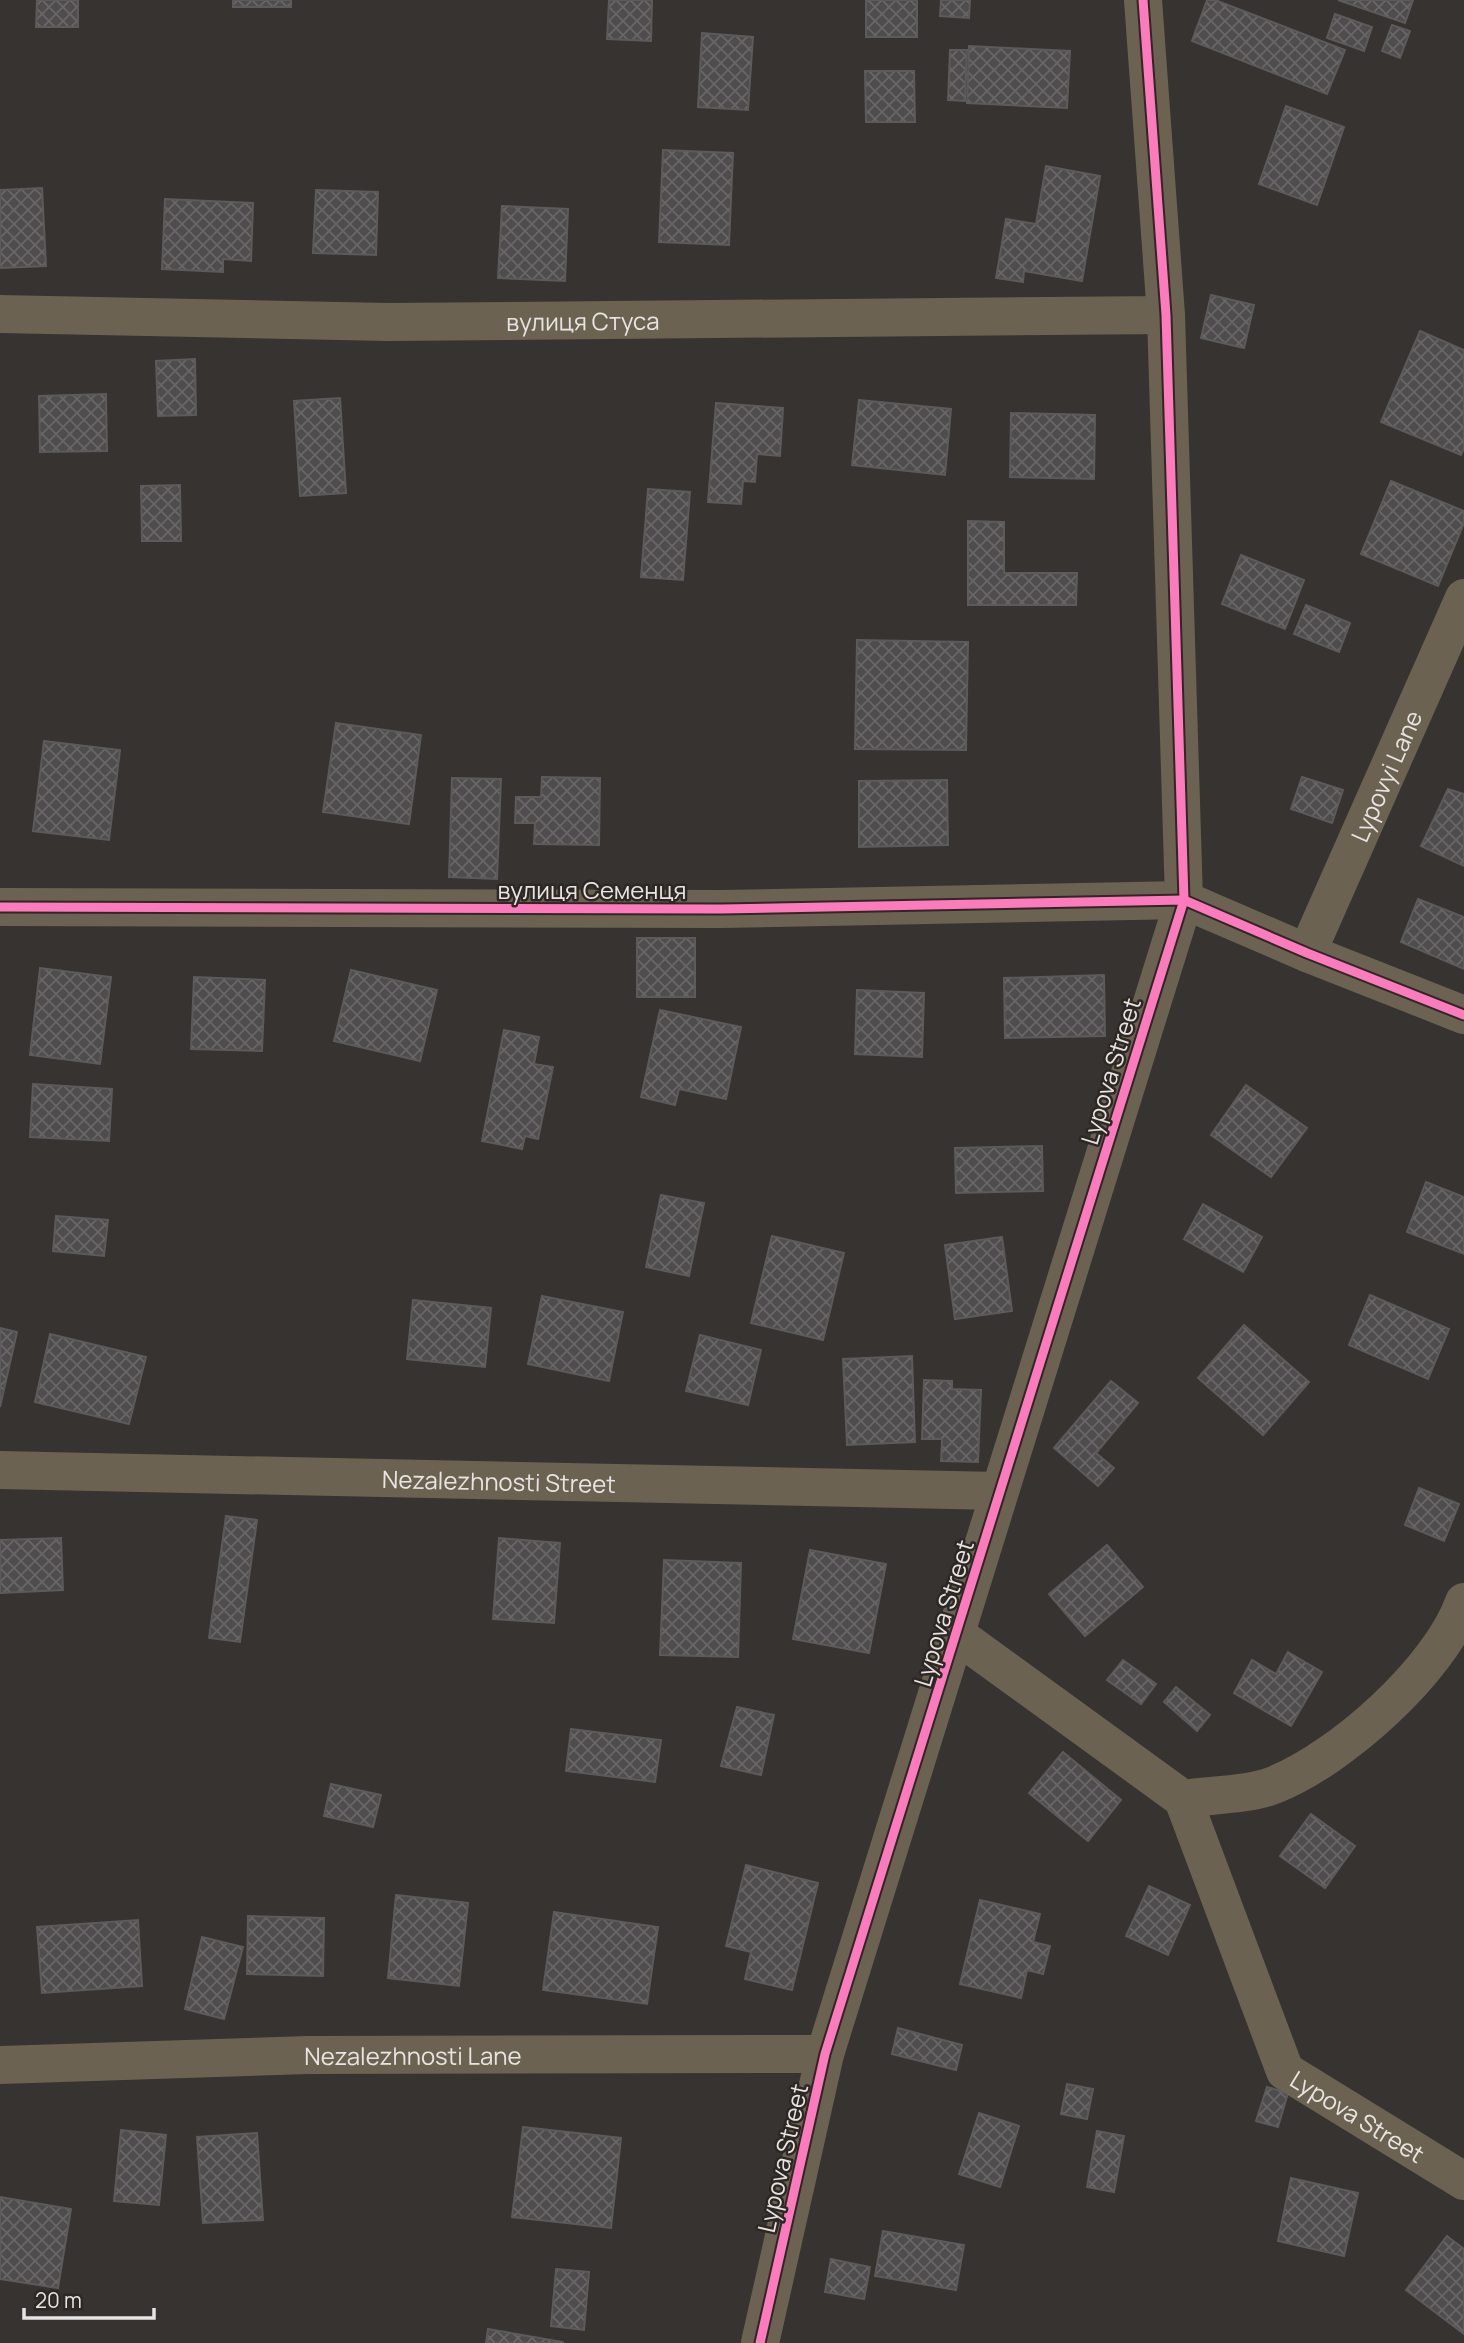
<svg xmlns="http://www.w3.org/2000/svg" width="1464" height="2343" viewBox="0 0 1464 2343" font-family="Manrope,sans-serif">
<defs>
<pattern id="building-cross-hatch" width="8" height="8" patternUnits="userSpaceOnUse" patternTransform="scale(1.75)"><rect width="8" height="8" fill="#4e4c4c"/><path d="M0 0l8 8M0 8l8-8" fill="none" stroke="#686666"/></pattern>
</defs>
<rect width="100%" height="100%" fill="#363331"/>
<g fill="url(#building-cross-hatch)" stroke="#5c5a5a" stroke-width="2">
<path d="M37,0H78V27H36Z"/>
<rect x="233" y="0" width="58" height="7"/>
<path d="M609,0H652L651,41L607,39Z"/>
<rect x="866" y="0" width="51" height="37"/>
<path d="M941,0H970L969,18L940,16Z"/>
<path d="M1207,0H1215L1345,50L1327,94L1192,41Z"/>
<path d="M1338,0H1413L1405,23Z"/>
<path d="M1335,14L1372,27L1364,51L1327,38Z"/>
<path d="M1392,25L1410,31L1400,58L1382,51Z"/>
<path d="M702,33L753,37L748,110L698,107Z"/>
<path d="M969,46L1070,51L1067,108L967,103Z"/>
<path d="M950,50H967L965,101L948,100Z"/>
<path d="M865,71H914L915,122H866Z"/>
<path d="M1286,106L1344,127L1317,205L1259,184Z"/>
<path d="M663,150L733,153L729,245L659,242Z"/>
<path d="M1046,166L1100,176L1082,281L1024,271L1023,282L996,278L1006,219L1036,224Z"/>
<path d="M42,188L46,266L0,268V190Z"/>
<path d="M316,190L378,192L376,255L313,253Z"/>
<path d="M165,199L253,203L251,261L223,259V272L162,269Z"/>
<path d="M502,206L568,209L565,281L498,278Z"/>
<path d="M1211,295L1254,305L1244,348L1201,338Z"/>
<path d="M1420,331L1464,350V448L1461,455L1381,422Z"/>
<path d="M195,359L196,415L158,416L156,361Z"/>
<path d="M106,394L107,451L40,452L39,396Z"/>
<path d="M340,398L346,493L300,496L294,401Z"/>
<path d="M859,400L951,409L945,475L852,465Z"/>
<path d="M716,403L783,408L780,456L757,454L755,482L743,481L741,504L708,502Z"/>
<path d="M1011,413L1095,415L1094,479L1010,477Z"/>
<path d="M1391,481L1464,511V523L1438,586L1361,554Z"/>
<path d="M180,485L181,541H142L141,486Z"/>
<path d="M648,489L690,492L683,580L641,577Z"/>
<path d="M968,521L1004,522V573H1077L1076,605H968Z"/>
<path d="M1241,555L1304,580L1285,629L1222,604Z"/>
<path d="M1306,605L1350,623L1339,652L1294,634Z"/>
<path d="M857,640L968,642L966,750L855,749Z"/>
<path d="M336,723L421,735L409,824L323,812Z"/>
<path d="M44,741L120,750L109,840L33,831Z"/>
<path d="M542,777L600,778L599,845L534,844L535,823H515L516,797H541Z"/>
<path d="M1302,777L1343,790L1332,823L1291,809Z"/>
<path d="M452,778L501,779L497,879L449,877Z"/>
<path d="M947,780L948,845L859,847V781Z"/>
<path d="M1448,789L1464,794V866L1421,846Z"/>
<path d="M1418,899L1464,917V969L1401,942Z"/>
<rect x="637" y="938" width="58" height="59"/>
<path d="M40,968L111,977L100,1064L30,1055Z"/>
<path d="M351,970L437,990L420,1061L334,1041Z"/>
<path d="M1104,975L1105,1036L1005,1038L1004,978Z"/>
<path d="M194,977L265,980L262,1051L191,1049Z"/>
<path d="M857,990L924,993L922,1057L855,1054Z"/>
<path d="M660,1010L741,1027L726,1099L679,1089L675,1105L641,1097Z"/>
<path d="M504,1030L539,1037L534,1064L553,1067L538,1139L525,1136L522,1149L482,1141Z"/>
<path d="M33,1084L112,1089L109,1141L30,1137Z"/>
<path d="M1246,1085L1307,1128L1271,1177L1211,1135Z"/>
<path d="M1042,1146L1043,1191L956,1193L955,1148Z"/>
<path d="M1426,1182L1464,1197V1254L1407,1232Z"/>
<path d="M661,1195L704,1203L689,1276L646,1267Z"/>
<path d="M1203,1204L1262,1237L1243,1272L1184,1239Z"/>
<path d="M56,1216L108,1220L104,1256L53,1251Z"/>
<path d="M772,1236L844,1253L823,1340L751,1323Z"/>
<path d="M1002,1237L1012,1311L955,1319L945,1245Z"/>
<path d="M1370,1295L1449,1329L1428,1379L1349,1345Z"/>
<path d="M542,1296L623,1312L609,1381L528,1364Z"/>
<path d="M413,1300L491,1308L485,1367L407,1359Z"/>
<path d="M1244,1325L1309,1382L1263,1435L1198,1378Z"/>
<path d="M0,1328L17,1332L0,1407Z"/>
<path d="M50,1334L146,1357L129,1424L35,1402Z"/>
<path d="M700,1335L761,1350L748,1405L686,1391Z"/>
<path d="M912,1356L915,1442L847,1445L843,1359Z"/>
<path d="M924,1380L952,1381V1389L981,1390L978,1462L941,1461L942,1439H922Z"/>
<path d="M1111,1381L1138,1403L1096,1453L1114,1468L1098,1486L1054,1448Z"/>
<path d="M1419,1488L1459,1504L1444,1541L1405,1525Z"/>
<path d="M226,1516L257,1520L240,1642L209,1638Z"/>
<path d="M61,1538L63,1590L0,1593V1540Z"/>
<path d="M499,1538L560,1543L554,1623L493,1619Z"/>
<path d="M1107,1545L1143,1587L1085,1636L1049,1594Z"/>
<path d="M810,1550L886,1564L869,1653L793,1639Z"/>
<path d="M664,1560L741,1563L738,1657L660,1655Z"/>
<path d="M1288,1652L1322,1672L1291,1726L1234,1693L1252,1660L1276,1674Z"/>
<path d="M1123,1660L1156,1684L1141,1704L1107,1680Z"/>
<path d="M1176,1687L1210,1715L1197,1731L1164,1702Z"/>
<path d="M737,1707L774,1715L761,1775L721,1766Z"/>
<path d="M571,1729L661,1740L655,1782L566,1771Z"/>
<path d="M1063,1752L1121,1800L1088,1841L1029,1793Z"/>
<path d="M331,1784L381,1795L373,1827L324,1816Z"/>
<path d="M1311,1814L1355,1846L1325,1888L1280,1856Z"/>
<path d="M746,1865L818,1883L792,1990L745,1979L751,1952L726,1946Z"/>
<path d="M1149,1886L1190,1905L1168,1955L1126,1936Z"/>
<path d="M396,1895L468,1903L459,1986L388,1978Z"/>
<path d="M980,1900L1040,1914L1033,1942L1050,1946L1043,1974L1027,1970L1021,1998L960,1984Z"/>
<path d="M554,1912L658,1927L647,2004L543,1990Z"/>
<path d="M248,1916L324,1918L323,1976L247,1974Z"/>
<path d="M138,1920L142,1986L42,1993L37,1927Z"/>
<path d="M202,1937L243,1947L224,2019L185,2009Z"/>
<path d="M898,2028L962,2045L956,2070L892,2054Z"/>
<path d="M1067,2084L1093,2089L1087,2119L1061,2114Z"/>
<path d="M1267,2087L1288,2093L1278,2127L1256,2121Z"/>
<path d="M979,2113L1019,2126L1000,2187L959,2174Z"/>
<path d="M523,2127L621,2138L611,2228L512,2217Z"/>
<path d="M121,2130L166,2135L159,2205L114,2201Z"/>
<path d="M1097,2131L1124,2136L1114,2192L1087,2187Z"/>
<path d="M257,2133L263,2220L203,2223L197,2137Z"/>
<path d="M1291,2178L1358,2193L1344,2256L1278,2241Z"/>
<path d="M0,2197L71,2209L58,2288L0,2279Z"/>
<path d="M883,2231L964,2245L956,2290L875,2276Z"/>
<path d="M1447,2236L1464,2249V2334L1406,2290Z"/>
<path d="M831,2259L870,2267L864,2299L825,2292Z"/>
<path d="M556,2269L589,2272L584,2330L551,2326Z"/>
<path d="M488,2329L563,2342V2343H486Z"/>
</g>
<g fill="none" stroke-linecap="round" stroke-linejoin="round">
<g stroke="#6c6251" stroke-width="38">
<path id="s1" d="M0,314L388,322L1166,315"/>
<path d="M0,907L721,909L1184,900L1307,953L1464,1015"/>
<path id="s2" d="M1307,953L1464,598"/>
<path id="s3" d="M0,1470L999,1491"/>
<path d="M957,1635L1183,1799C1209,1795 1250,1795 1274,1785C1340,1759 1440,1670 1464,1602"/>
<path id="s4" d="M1183,1799L1285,2071L1464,2181"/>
<path id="s5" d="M0,2065L308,2055L825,2054"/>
<path d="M760,2343L825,2054L1184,900L1166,315L1143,0"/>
</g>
<g stroke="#2e2825" stroke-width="13">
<g id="cycleway">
<path d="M0,907L721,909L1184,900L1307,953L1464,1015"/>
<path d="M760,2343L825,2054L1184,900L1166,315L1143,0"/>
</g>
</g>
<use href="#cycleway" stroke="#fd7abc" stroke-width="9"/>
</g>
<g text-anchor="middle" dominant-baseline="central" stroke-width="5" stroke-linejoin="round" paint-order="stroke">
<g font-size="24" fill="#e8e4e2" stroke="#2e2825">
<text stroke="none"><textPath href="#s1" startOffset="583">вулиця Стуса</textPath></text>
<text stroke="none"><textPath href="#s2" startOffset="194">Lypovyi Lane</textPath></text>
<text x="592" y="889">вулиця Семенця</text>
<text transform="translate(1110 1071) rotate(-73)">Lypova Street</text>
<text stroke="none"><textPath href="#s3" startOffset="499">Nezalezhnosti Street</textPath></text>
<text transform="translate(943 1613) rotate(-73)">Lypova Street</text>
<text stroke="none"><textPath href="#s5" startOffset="413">Nezalezhnosti Lane</textPath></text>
<text stroke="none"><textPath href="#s4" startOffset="376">Lypova Street</textPath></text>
<text transform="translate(782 2158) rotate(-77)">Lypova Street</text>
</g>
</g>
<path d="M24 2308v10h130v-10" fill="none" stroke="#e8e4e2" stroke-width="3.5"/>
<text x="35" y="2308" font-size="21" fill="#e8e4e2" stroke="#2e2825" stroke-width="5" paint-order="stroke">20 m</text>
</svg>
